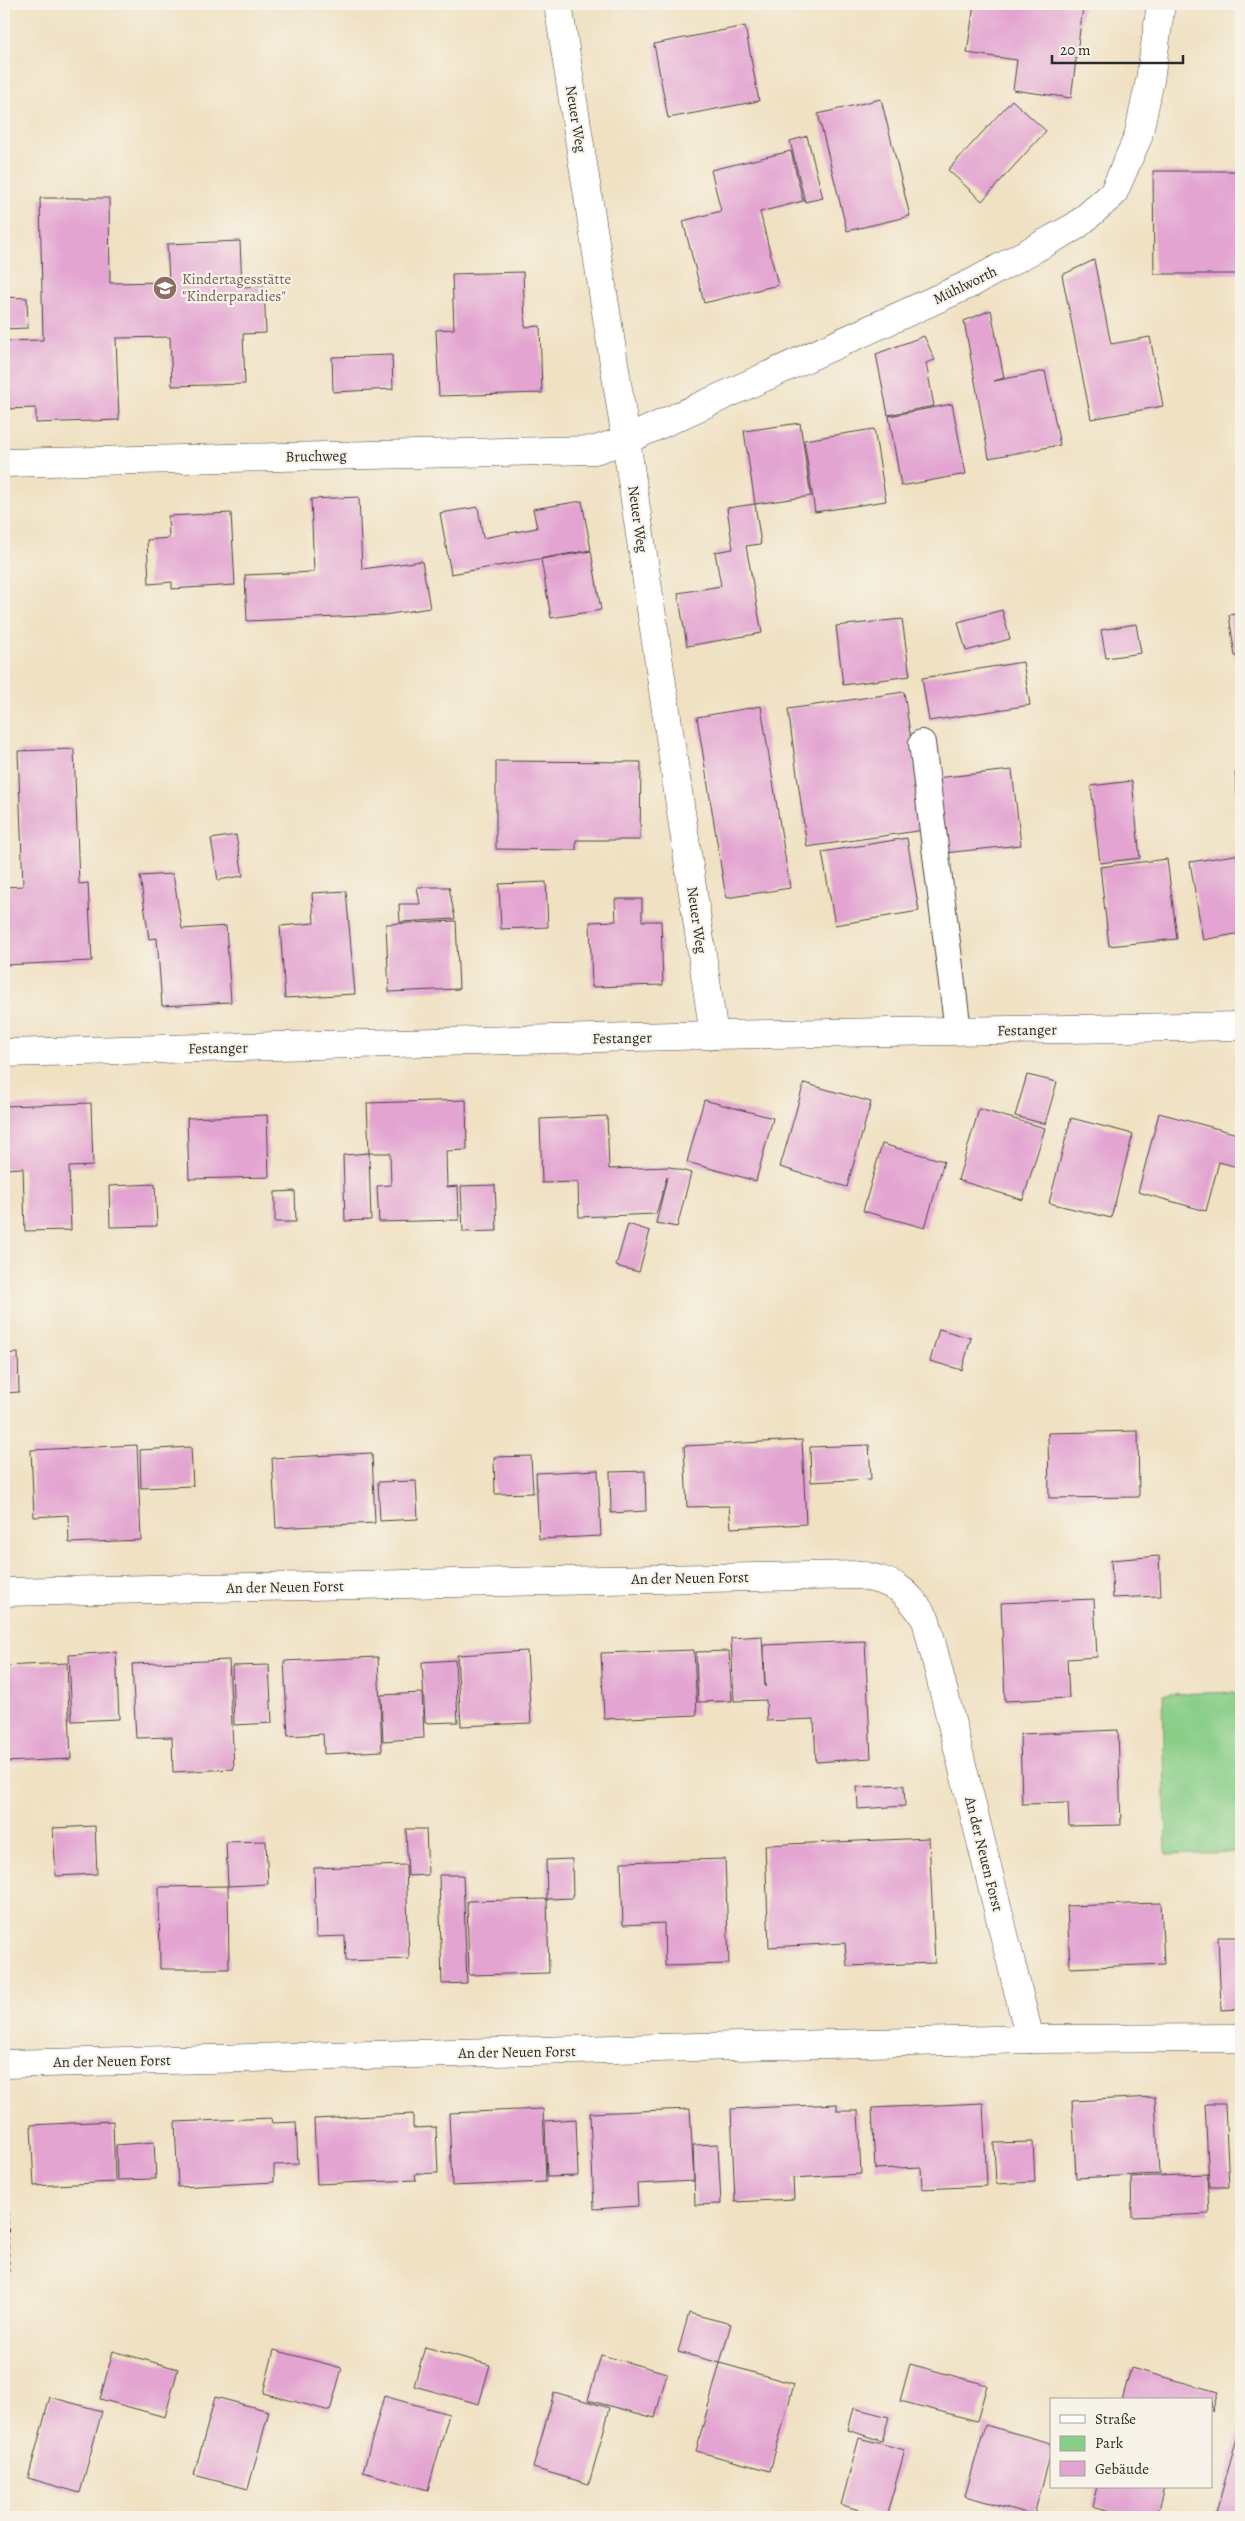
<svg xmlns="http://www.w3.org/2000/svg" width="1245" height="2521" viewBox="0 0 1245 2521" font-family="Alegreya,serif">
<rect width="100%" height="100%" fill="#f7f3e8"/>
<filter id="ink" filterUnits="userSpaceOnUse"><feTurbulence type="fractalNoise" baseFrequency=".02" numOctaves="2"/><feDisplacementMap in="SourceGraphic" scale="10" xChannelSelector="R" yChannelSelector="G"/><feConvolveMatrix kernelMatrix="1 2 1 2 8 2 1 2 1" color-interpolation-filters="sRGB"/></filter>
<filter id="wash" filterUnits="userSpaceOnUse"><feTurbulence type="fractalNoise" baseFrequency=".0096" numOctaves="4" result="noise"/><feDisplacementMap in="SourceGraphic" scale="20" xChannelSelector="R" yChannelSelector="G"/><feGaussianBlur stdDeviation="1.12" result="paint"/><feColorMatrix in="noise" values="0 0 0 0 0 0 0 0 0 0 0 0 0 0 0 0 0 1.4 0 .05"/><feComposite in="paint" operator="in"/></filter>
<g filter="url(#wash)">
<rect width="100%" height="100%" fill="#f0e1c3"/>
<path fill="#89ce88" stroke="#5a7c5a" d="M1241,1692V1852L1166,1854L1163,1694Z"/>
<g id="blocks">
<g fill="#e3a4d1">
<path d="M974,4H1060L1083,7L1071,98L1013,90L1017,60L967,53Z"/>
<path d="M745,26L759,101L668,118L654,44Z"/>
<path d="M881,99L910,216L847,231L818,114Z"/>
<path d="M1012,100L1046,131L982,201L948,170Z"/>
<path d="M807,136L823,198L805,202L790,141Z"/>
<path d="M791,151L803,201L760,212L778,285L704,303L683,221L721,211L711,170Z"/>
<path d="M1153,171H1241V274H1154Z"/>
<path d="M40,198H109L110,283L169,282L167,244L240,241L242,287L264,286L266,333L243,334L245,384L172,386L170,337L116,338L119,420L36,423V408L4,409V341L43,340Z"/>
<path d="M1094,260L1111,344L1150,337L1163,406L1091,419L1062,275Z"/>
<path d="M523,272L525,327L540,326L542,393L439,396L436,330L454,329L452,274Z"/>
<path d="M4,297L27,298L28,328L4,329Z"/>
<path d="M991,310L1004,378L994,381L1045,371L1060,445L989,458L964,321Z"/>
<path d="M924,336L935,360L926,363L934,406L888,415L876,354Z"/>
<path d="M392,355L393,389L333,392L332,357Z"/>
<path d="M952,404L966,474L901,486L889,416Z"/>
<path d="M800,423L811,496L755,504L761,544L746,546L762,633L687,646L678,593L721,586L715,552L733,549L727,508L755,504L744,431Z"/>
<path d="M874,429L886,501L815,512L804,440Z"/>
<path d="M359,497L362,569L422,561L430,608L384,615L247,621L245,575L314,572L311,499Z"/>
<path d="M582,501L591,550L451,574L440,513L478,507L483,538L537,528L533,509Z"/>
<path d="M231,513L235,585L172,589V582L149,584L147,540L169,538L168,516Z"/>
<path d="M591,551L601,610L551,618L541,559Z"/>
<path d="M1002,610L1010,639L966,651L958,622Z"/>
<path d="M1241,613V656H1235L1229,615Z"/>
<path d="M902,619L910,676L843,685L836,626Z"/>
<path d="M1136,624L1141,653L1106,658L1101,630Z"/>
<path d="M1023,662L1030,705L929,721L922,678Z"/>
<path d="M904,692L924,830L807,847L788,709Z"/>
<path d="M761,706L790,888L726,898L697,717Z"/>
<path d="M74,749L79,884L88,883L92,961L4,965V887L23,886L18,751Z"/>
<path d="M496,761L641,762L640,840H576V850L496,849Z"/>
<path d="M1012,770L1021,845L944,853L935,778Z"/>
<path d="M1235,773H1241V811L1239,812Z"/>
<path d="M1132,781L1140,858L1100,863L1091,786Z"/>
<path d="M236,835L243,876L218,880L211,839Z"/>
<path d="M907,838L919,911L835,925L822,852Z"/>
<path d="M1241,854V933L1203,940L1190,862Z"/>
<path d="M1167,859L1177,939L1109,946L1100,867Z"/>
<path d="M173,874L182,929L226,926L231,1002L162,1006L157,938L149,939L140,876Z"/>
<path d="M546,882L548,927L501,929L499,884Z"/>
<path d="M417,887H449L455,919L400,922L399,904H420Z"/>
<path d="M346,891L355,994L285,998L280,926L314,923L312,893Z"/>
<path d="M615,899H642V921H661L663,985L592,987L590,922L616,921Z"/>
<path d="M456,921L459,989L389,992L386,924Z"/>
<path d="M1027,1075L1057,1082L1045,1124L1015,1116Z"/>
<path d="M804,1083L871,1102L847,1187L780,1167Z"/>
<path d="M466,1100L467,1150L446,1151L447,1187L458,1186L459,1220L379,1222L377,1186L391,1185L390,1153H369L367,1103Z"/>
<path d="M704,1100L773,1118L756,1181L687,1162Z"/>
<path d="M91,1103L93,1166L69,1167L71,1230L25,1231L23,1168L4,1169V1106Z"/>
<path d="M979,1109L1045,1128L1023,1200L958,1180Z"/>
<path d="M1159,1113L1241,1135V1168L1219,1162L1206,1211L1138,1192Z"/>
<path d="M267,1115L269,1177L189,1179L187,1118Z"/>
<path d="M607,1116L609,1169L670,1167L691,1173L677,1227L656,1223L667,1177L656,1214L579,1217L578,1182L542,1183L540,1119Z"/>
<path d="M1071,1118L1133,1134L1111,1218L1049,1203Z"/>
<path d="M882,1144L944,1161L925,1228L863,1211Z"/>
<path d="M369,1153L371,1220L345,1221L343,1155Z"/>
<path d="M155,1184L157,1226L110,1227L109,1186Z"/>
<path d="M495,1185L497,1231L463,1232L461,1186Z"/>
<path d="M295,1191L296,1222H275V1192Z"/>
<path d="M628,1224L650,1231L639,1272L616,1266Z"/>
<path d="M939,1329L971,1338L962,1370L930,1361Z"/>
<path d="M18,1353L19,1392L4,1393V1354Z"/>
<path d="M1138,1431L1139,1497L1049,1498L1048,1433Z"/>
<path d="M802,1440L806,1524L731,1528L729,1506L687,1507L684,1446Z"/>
<path d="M137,1445L141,1540L69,1543L68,1515L34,1517L31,1450Z"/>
<path d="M869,1445L871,1479L811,1482L810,1447Z"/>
<path d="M191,1447L193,1486L141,1488L140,1450Z"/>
<path d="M372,1453L375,1523L276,1528L272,1458Z"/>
<path d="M531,1456L533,1493L495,1494L494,1457Z"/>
<path d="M598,1470L601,1536L539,1539L536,1473Z"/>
<path d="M645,1471L646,1511L611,1513L610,1472Z"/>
<path d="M416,1481L418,1519L380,1521L378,1482Z"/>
<path d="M1159,1556L1161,1596L1113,1598L1111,1560Z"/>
<path d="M1094,1599L1097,1657L1067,1659L1069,1698L1005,1701L1001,1603Z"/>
<path d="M762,1636L765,1687L764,1645L865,1641L871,1758L816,1762L814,1719L767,1721L766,1700L734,1701L731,1638Z"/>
<path d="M694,1650L697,1715L604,1719L601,1653Z"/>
<path d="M527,1651L531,1723L461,1726L457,1655Z"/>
<path d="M729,1651L732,1701L698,1702L696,1652Z"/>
<path d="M116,1652L119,1719L72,1721L69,1655Z"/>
<path d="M378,1657L382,1751L324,1754L323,1734L288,1736L284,1661Z"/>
<path d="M229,1660L234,1769L173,1772L172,1737L136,1738L132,1664Z"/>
<path d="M455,1660L458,1722L425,1723L422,1662Z"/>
<path d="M67,1663L71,1759L4,1762V1666Z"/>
<path d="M269,1665L272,1723L234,1725L232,1666Z"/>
<path d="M422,1693L424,1738L383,1741L381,1695Z"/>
<path d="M1118,1730L1121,1825L1069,1826L1068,1803L1022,1804L1020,1734Z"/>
<path d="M904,1785L905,1806L858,1809L857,1787Z"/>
<path d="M95,1826L97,1874L56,1876L53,1828Z"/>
<path d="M406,1829H426L428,1875L408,1876Z"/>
<path d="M929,1838L935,1963L847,1966L845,1943L769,1947L765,1845Z"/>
<path d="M266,1841L268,1884L228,1886L226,1842Z"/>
<path d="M572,1859L573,1898L547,1899L546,1860Z"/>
<path d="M725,1859L729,1964L665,1966L664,1923L623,1925L621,1862Z"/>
<path d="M406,1865L409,1959L346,1961L345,1936L316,1937L314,1868Z"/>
<path d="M439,1875H463L467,1983L442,1984Z"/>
<path d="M228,1886L229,1969H160L159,1887Z"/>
<path d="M547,1899L549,1973L469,1975L467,1901Z"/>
<path d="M1161,1903L1164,1964L1070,1968L1067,1906Z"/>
<path d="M1218,1937H1241V2009L1221,2010Z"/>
<path d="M1155,2097L1159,2174L1076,2178L1072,2101Z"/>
<path d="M983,2103L987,2186L922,2189L921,2167L875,2169L872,2108Z"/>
<path d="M837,2104V2111H858L861,2174L793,2178L794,2199L735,2202L731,2109Z"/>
<path d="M1205,2104H1225L1229,2187H1209Z"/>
<path d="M543,2109L546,2182L452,2186L449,2113Z"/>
<path d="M690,2109L694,2181L637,2184L638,2206L594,2209L590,2113Z"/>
<path d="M413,2114V2128L436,2127L438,2173L415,2174L416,2180L317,2184L314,2119Z"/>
<path d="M271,2118L272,2123L296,2122L298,2164L274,2165V2182L178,2187L175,2122Z"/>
<path d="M576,2119L578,2176L547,2177L545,2121Z"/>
<path d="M113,2121L115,2182L34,2186L31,2125Z"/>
<path d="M154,2142L156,2179L117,2180L116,2145Z"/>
<path d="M1033,2142L1035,2182L996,2184L994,2143Z"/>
<path d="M718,2144L721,2204L695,2205L693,2145Z"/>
<path d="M1207,2174L1209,2214L1132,2217L1131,2177Z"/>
<path d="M689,2313L731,2324L720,2363L794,2384L770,2471L696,2451L720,2363L678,2352Z"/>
<path d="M425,2347L490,2365L479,2404L414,2386Z"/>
<path d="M274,2350L342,2368L330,2411L263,2393Z"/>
<path d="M113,2351L178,2369L165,2417L100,2399Z"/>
<path d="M601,2355L667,2373L655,2418L588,2400Z"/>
<path d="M910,2364L987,2385L977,2421L900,2401Z"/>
<path d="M1131,2368L1218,2392L1212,2412L1211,2400H1122Z"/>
<path d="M554,2392L610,2408L589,2484L533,2468Z"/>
<path d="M384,2396L449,2414L428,2490L363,2472Z"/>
<path d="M50,2397L102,2411L80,2493L28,2478Z"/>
<path d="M215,2397L269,2411L248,2489L194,2475Z"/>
<path d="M854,2408L889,2417L882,2441L848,2430Z"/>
<path d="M1241,2424V2517H1220L1215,2516Z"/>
<path d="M985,2425L1051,2443V2453L1034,2515L965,2496Z"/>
<path d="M859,2438L905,2450L886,2517L841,2505Z"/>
<path d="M1097,2487H1164L1156,2517H1132L1092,2506Z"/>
</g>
</g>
</g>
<g filter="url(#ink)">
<use href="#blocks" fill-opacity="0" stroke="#494642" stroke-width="1"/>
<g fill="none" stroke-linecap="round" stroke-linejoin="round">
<g stroke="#494642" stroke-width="28">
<path id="service" d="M922,743L958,1031"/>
</g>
<g stroke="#494642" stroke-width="29">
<g id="minor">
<path d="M558,4L626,440L714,1035"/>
<path d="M4,463L595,450L626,440L972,283L1076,226L1113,194L1138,137L1150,80L1161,4"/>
<path d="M4,1053L714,1035L1241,1026"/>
<path d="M4,1592L860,1575C897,1583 905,1588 926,1620L1030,2039"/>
<path d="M4,2064L1030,2039L1241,2038"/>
</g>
</g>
<path stroke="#494642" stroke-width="3" stroke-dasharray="4 4" stroke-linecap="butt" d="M4,2296L8,2279L6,2102"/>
<use href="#service" stroke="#fff" stroke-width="26"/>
<use href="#minor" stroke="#fff" stroke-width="28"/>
</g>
</g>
<defs>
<g id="school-disc" transform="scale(1.25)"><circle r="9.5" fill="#8d6e63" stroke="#f7f3e8"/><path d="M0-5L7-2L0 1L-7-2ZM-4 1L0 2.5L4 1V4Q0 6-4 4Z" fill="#fff"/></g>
</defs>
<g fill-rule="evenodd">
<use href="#school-disc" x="165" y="288"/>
</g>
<g text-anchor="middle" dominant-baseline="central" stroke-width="4.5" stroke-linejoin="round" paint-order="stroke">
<g font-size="15" fill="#2b2b2b" stroke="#f7f3e8">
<text transform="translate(576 119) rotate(81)">Neuer Weg</text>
<text transform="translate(965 285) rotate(-26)">Mühlworth</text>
<text transform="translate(316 456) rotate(-1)">Bruchweg</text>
<text transform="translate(638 519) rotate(82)">Neuer Weg</text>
<text transform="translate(697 920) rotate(82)">Neuer Weg</text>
<text transform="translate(1027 1030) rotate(-1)">Festanger</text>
<text transform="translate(622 1038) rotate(-1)">Festanger</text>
<text transform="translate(218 1048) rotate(-1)">Festanger</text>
<text transform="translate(690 1578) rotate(-1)">An der Neuen Forst</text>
<text transform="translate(285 1587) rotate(-1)">An der Neuen Forst</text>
<text transform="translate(984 1854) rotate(76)">An der Neuen Forst</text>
<text transform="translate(517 2052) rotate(-1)">An der Neuen Forst</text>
<text transform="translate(112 2061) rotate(-1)">An der Neuen Forst</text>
</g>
<g font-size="15" fill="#785e54" stroke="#f7f3e8" text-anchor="start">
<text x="182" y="279">Kindertagesstätte<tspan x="182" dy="17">"Kinderparadies"</tspan></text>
</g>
</g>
<rect width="1245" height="2521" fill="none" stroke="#f7f3e8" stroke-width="20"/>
<rect x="1050" y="2398" width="162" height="90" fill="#f7f3e8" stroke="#a5a39c"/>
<rect x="1060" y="2415" width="25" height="8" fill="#ffffff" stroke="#a5a39c"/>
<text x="1095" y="2424" font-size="15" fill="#2b2b2b">Straße</text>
<rect x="1060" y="2436" width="25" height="15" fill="#89ce88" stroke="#a5a39c"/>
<text x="1095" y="2448" font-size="15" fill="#2b2b2b">Park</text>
<rect x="1060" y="2461" width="25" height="15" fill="#e3a4d1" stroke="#a5a39c"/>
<text x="1095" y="2474" font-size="15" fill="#2b2b2b">Gebäude</text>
<path d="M1052 55v8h131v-8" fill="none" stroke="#2b2b2b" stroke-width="2.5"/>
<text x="1060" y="55" font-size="15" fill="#2b2b2b" stroke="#f7f3e8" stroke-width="4" paint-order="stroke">20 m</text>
</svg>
